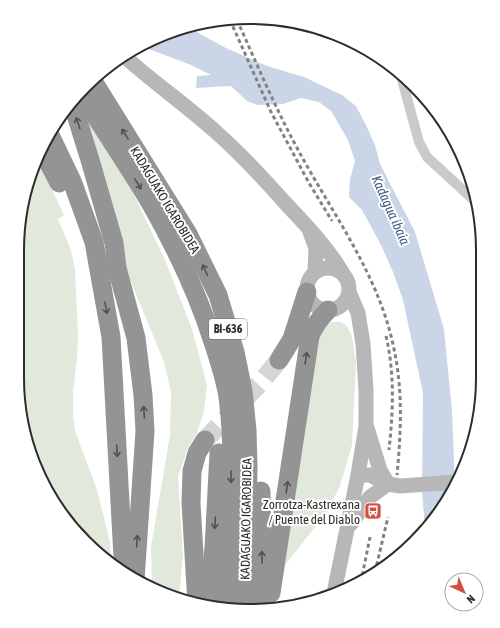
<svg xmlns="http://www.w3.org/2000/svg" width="500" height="628" viewBox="0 0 500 628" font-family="'Asap Condensed',sans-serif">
<rect width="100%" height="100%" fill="#fff"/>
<g fill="#e0e9dc">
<path d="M79,104L126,178L165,260L192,329L207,385L204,411L197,433L187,450L178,477L183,555L179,599L152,587L151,547L170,435L171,392L164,362L124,265Z"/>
<path d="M38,160L64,215L58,219L71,250L75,269L78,335L77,359L73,392V416L75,431L97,490L110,542L111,563L85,543L48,494L25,438L17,378V235L29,175Z"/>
<path d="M331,322H341L347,326L352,336L356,363L352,445L340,486L326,513L285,565L316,345L323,330Z"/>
</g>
<path fill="#cad6e7" d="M191,29L226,48L267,66L304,77L342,95L356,106L366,125L375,145L380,164L415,232L444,329L452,411L455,485L435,520L425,529L422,491L423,393L403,300L393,272L381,245L362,210L349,197L350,179L355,161L348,140L331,111L319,102L301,98L283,104L257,105L247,101L231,86L196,88L197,76L211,75L191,65L141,46Z"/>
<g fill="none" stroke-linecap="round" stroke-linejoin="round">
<path stroke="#d5d5d5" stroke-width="19" stroke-dasharray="19 10" stroke-linecap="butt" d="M205,440L262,381L279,360"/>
<path stroke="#cacaca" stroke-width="10" d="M401,76L419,142L427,157L477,203"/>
<g stroke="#b7b7b7" stroke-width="15">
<path d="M124,56C154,83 186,105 216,132C242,155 265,180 288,206C308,227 327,247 342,272"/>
<path d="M310,232L316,248L315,272"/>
<circle cx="328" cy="289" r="21"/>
<path d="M367,428L380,470L388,484"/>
<path d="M358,475H370L388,484L400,486L457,482"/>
<path d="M351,524L370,497L388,484"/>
<path d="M334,593L358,475L366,426V390L363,344L358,313L349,292"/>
</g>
<g stroke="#949494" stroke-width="19">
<path d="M93,81L188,234L218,295L235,352L243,391L247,430L248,466L247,534L244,610"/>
<path d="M81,92C103,130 129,166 151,204C176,248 198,294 213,342C219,360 225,378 228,397C237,466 229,538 226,608"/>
<path d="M72,102L90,160L114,243L117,268L136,338L143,395L145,431L135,580"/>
<path d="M51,137L72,181L94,242L111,337L123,557V571"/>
<path d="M43,152L59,183"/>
<path d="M279,360L292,339L307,292"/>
<path d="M261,491L262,575L261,610"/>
<path d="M271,593L310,336C314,326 320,318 328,310"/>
<path d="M197,604L191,503L192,471L197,453L205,440"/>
<path d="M208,606L214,548L219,453"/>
</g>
<g stroke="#828282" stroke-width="3" stroke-dasharray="4 3" stroke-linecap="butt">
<path d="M230,20L271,112L309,183L332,221"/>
<path d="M237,20C256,62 274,105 296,146C331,212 379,274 394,349C403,391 401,432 397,475"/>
<path d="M386,336C395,374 393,413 389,450"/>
<path d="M375,572L388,517"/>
<path d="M361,582L370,537"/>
</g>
</g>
<defs><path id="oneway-shaft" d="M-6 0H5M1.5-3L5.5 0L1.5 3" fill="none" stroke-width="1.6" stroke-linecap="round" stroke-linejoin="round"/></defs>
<g stroke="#515151">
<use href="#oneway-shaft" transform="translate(78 123) rotate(-108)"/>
<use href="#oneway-shaft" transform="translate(125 134) rotate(-122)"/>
<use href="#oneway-shaft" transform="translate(138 184) rotate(58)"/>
<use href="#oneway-shaft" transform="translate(205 270) rotate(-115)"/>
<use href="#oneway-shaft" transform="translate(106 308) rotate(80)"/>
<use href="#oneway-shaft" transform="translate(306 358) rotate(-81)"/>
<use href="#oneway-shaft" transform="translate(144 412) rotate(-94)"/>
<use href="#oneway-shaft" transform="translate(117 451) rotate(87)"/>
<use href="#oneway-shaft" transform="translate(231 477) rotate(90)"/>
<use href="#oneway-shaft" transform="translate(287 487) rotate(-82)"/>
<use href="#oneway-shaft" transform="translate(215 523) rotate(94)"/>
<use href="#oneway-shaft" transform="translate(137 541) rotate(-86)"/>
<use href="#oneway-shaft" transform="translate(262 557) rotate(-92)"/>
</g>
<defs>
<g id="bus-square" transform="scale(0.9)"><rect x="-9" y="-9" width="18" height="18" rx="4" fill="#d15042" stroke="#fff"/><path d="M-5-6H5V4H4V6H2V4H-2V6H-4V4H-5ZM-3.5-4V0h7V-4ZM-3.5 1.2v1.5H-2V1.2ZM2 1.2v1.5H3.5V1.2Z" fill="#fff"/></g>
</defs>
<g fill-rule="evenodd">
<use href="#bus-square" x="373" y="511"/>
</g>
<g text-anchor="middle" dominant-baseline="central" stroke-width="4" stroke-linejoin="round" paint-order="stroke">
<rect fill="#fff" stroke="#6c6c6c" stroke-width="1" x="209" y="319" width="38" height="20" rx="3"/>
<g font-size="12" font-weight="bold" fill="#2d2d2d">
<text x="228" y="329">BI-636</text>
</g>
<g font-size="13" fill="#2d2d2d" stroke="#fff">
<text transform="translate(165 200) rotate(59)">KADAGUAKO IGAROBIDEA</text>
<text transform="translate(246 519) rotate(-89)">KADAGUAKO IGAROBIDEA</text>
</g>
<g font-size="13" fill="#2d2d2d" stroke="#fff" text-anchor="end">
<text x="360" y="504">Zorrotza-Kastrexana<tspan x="360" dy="15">/ Puente del Diablo</tspan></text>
</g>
<g font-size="14" font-style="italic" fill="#446185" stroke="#fff">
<text transform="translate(391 210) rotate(66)">Kadagua ibaia</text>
</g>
</g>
<path d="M0 0H500V628H0ZM250 24H250A226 226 0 0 1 476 250V378A226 226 0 0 1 250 604H250A226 226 0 0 1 24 378V250A226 226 0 0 1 250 24Z" fill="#fff" fill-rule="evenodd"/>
<path fill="none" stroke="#2d2d2d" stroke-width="2" d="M250 24H250A226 226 0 0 1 476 250V378A226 226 0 0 1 250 604H250A226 226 0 0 1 24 378V250A226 226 0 0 1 250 24Z"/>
<g transform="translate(464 592) rotate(136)"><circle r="19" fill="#ffffff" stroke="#ababab"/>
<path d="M0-3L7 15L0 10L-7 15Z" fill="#d15042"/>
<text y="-6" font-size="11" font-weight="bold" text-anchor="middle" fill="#2d2d2d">N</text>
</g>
</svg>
